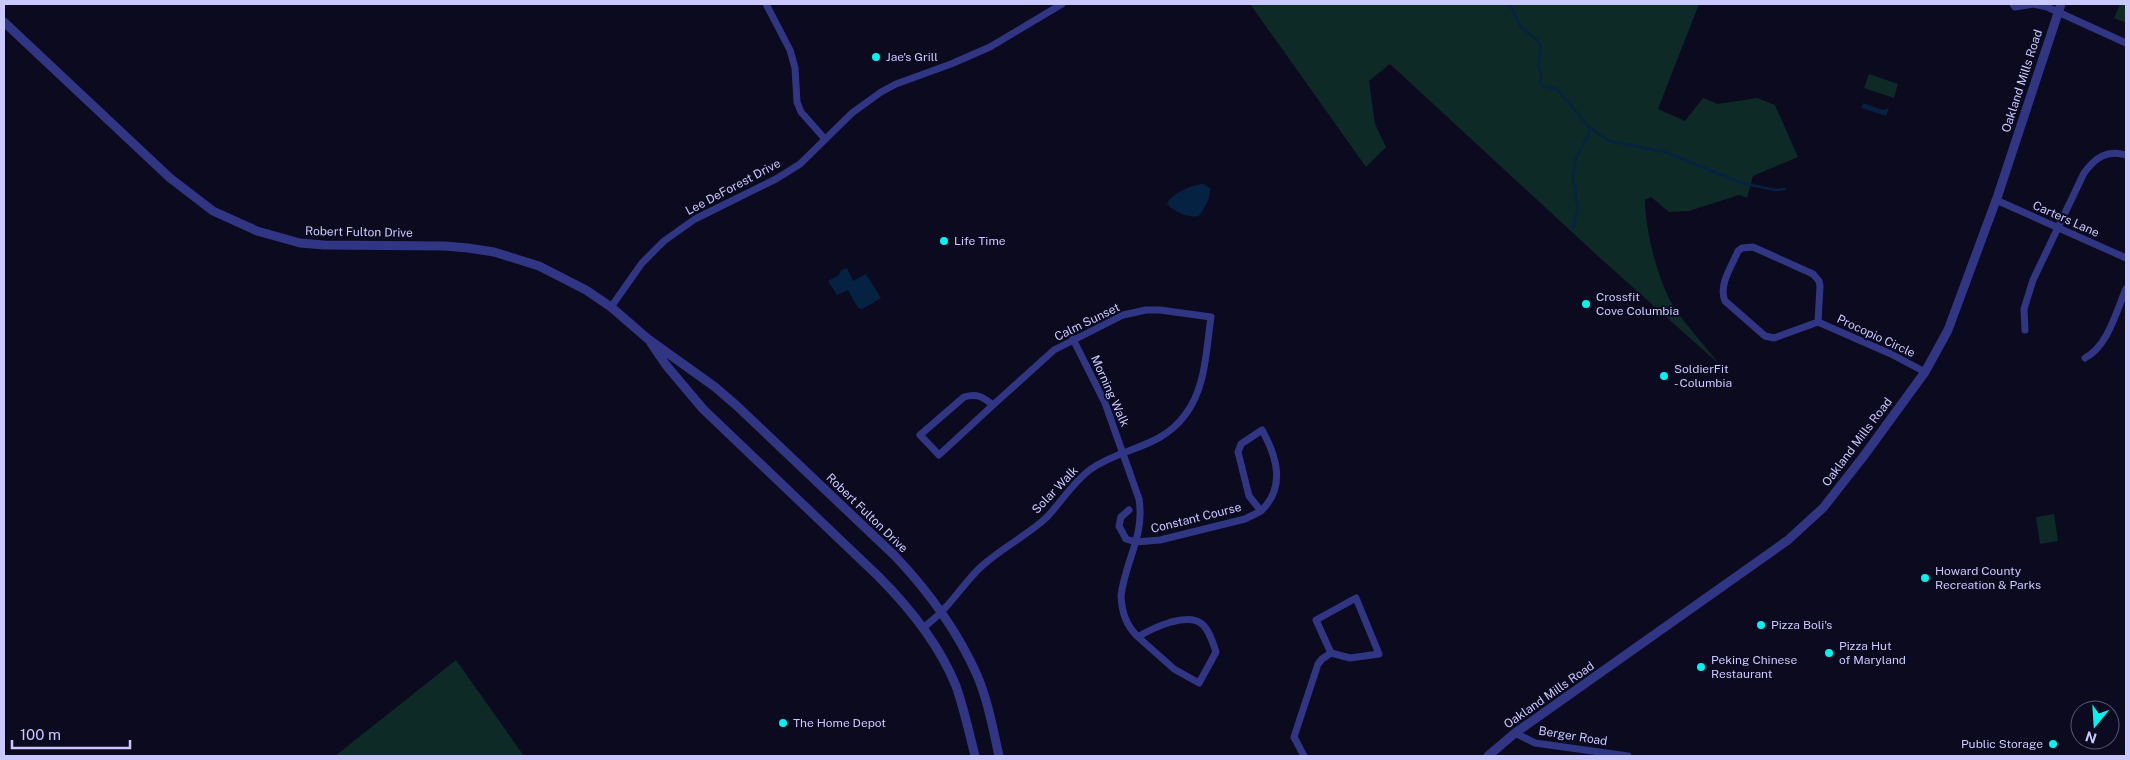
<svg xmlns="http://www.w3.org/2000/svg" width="2130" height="760" viewBox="0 0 2130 760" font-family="'Public Sans',sans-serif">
<rect width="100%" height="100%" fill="#0b0a1f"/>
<g fill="#0d2a26">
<path d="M1250,4H1699L1658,109L1685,121L1703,98L1718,104L1757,98L1775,105L1798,157L1753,176L1747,198L1739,195L1689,211L1669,212L1651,197L1645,200C1645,229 1658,282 1674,307C1687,327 1705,345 1719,364L1600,258L1390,64L1369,81L1375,124L1386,147L1366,167Z"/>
<path d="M2120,4H2126V23L2114,18Z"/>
<path d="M1869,74L1898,84L1894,98L1864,88Z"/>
<path d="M2054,514L2058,541L2040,544L2036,517Z"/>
<path d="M456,660L524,756H335Z"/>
</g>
<g fill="#062242">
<path d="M1863,103L1883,110L1889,108L1886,116L1862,108Z"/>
<path d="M1203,184L1210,188C1211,198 1205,207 1199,216C1189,218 1174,212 1167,204C1171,193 1192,185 1203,184Z"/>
<path d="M847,268L853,281L866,274L881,298L862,309L858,308L848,290L837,295L828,281L839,275L841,270Z"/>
</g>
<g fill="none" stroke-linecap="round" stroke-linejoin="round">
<g stroke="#062242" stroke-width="2.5">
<path d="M1506,4L1512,8L1520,26L1538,41L1541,46L1538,66L1541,74L1540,82L1543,86L1557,89L1590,128L1610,141L1665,152L1742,183L1775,190L1785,189"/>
<path d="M1573,228L1578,206L1575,197L1576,188L1572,182L1576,157L1588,136L1590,128"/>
</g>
<g stroke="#303683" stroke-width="7">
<path d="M766,4L790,50L795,68L797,102L801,112L825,139"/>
<path d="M2013,4L2015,7L2034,4L2047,7L2126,43"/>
<path d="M1996,200L2126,258"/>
<path d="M611,307L642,263L664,241L695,219L776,179L800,164L852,113L881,92L896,84L951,64L990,47L1062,4"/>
<path d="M1818,322L1820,286L1819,281L1813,274L1753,247L1742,248L1738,251C1732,266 1718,285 1725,301L1765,336L1774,338L1818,322L1891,354L1925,372"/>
<path d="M2025,330L2024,309L2033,280L2084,173C2095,158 2107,149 2126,155"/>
<path d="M1073,339L1105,403L1139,499C1145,536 1125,561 1121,596C1122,613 1126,625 1138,637C1149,630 1158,626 1171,622C1201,614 1207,624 1216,652L1199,683L1174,669L1138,637"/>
<path d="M2085,358C2108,346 2116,312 2126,289"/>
<path d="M1129,510L1121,517L1119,526L1126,539L1136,542L1160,540L1245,519L1261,511L1249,496L1238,452L1241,444L1262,430C1277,457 1286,487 1261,511"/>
<path d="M1356,598L1379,654L1350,658L1331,653L1316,620Z"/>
<path d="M923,628C930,622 937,617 943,610C957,596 968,578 983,565C1003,547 1028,535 1047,517C1062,501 1073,482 1091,469C1122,447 1160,449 1185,415C1206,388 1206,350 1211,317L1160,310H1146L1123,315L1054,350L993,405C983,397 977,393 964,397L920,435L939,455L993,405"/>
<path d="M1515,733L1535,743L1628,756"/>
<path d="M1304,756L1294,737L1318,664L1322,659L1331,653"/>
</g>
<g stroke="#303683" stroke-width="9">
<path d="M4,22L170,178L213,211L257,231L300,243L324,245L445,246L468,248L494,252L539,266L586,290L611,307L648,339L715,387L737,406L895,556C929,592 957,630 977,675C988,701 993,729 999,756"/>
<path d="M651,343L666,365L703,409L878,576C910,608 939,644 956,686C964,709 969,732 975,756"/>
<path d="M1488,756L1515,733L1788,540L1823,508L1863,457L1925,372L1948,330L1998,195L2061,4"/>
</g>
</g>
<g fill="#00f3f1" stroke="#0b0a1f" stroke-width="2">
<circle cx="876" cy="57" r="5"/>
<circle cx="944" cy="241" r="5"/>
<circle cx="1586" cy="304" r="5"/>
<circle cx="1664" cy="376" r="5"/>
<circle cx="1925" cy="578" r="5"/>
<circle cx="1761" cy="625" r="5"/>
<circle cx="1829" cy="653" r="5"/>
<circle cx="1701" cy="667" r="5"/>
<circle cx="783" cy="723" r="5"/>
<circle cx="2053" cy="744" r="5"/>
</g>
<g text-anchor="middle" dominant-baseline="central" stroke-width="4" stroke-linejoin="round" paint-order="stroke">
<g font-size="12" fill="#c9c8ff" stroke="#0b0a1f" text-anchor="start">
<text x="886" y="57">Jae's Grill</text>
<text x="954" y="241">Life Time</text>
<text x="1596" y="297">Crossfit<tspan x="1596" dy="14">Cove Columbia</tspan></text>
<text x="1674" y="369">SoldierFit<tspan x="1674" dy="14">- Columbia</tspan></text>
<text x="1935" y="571">Howard County<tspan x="1935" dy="14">Recreation &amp; Parks</tspan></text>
<text x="1771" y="625">Pizza Boli's</text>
<text x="1839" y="646">Pizza Hut<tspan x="1839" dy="14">of Maryland</tspan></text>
<text x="1711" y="660">Peking Chinese<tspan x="1711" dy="14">Restaurant</tspan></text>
<text x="793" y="723">The Home Depot</text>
<text x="2043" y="744" text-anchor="end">Public Storage</text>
</g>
<g font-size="12" fill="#c9c8ff" stroke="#0b0a1f">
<text transform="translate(2022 81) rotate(-72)">Oakland Mills Road</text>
<text transform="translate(733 187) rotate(-28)">Lee DeForest Drive</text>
<text transform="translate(2066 219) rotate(24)">Carters Lane</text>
<text transform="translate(359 232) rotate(1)">Robert Fulton Drive</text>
<text transform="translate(1087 322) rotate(-26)">Calm Sunset</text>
<text transform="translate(1876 336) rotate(25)">Procopio Circle</text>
<text transform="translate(1110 391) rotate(66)">Morning Walk</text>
<text transform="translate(1857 442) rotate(-53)">Oakland Mills Road</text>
<text transform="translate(1055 490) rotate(-46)">Solar Walk</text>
<text transform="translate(867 513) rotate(44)">Robert Fulton Drive</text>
<text transform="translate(1196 518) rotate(-14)">Constant Course</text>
<text transform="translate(1549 695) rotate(-35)">Oakland Mills Road</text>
<text transform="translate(1573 736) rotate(9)">Berger Road</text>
</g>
</g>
<rect width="2130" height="760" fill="none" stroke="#c9c8ff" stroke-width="10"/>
<g transform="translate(2095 725) rotate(198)"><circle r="24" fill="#0b0a1f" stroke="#575679"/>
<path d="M0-4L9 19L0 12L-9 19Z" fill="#00f3f1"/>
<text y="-8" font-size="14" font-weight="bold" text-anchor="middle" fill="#c9c8ff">N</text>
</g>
<path d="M12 740v8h118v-8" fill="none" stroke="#c9c8ff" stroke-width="2.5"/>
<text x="20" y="740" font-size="15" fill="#c9c8ff" stroke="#0b0a1f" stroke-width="4" paint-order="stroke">100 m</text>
</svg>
